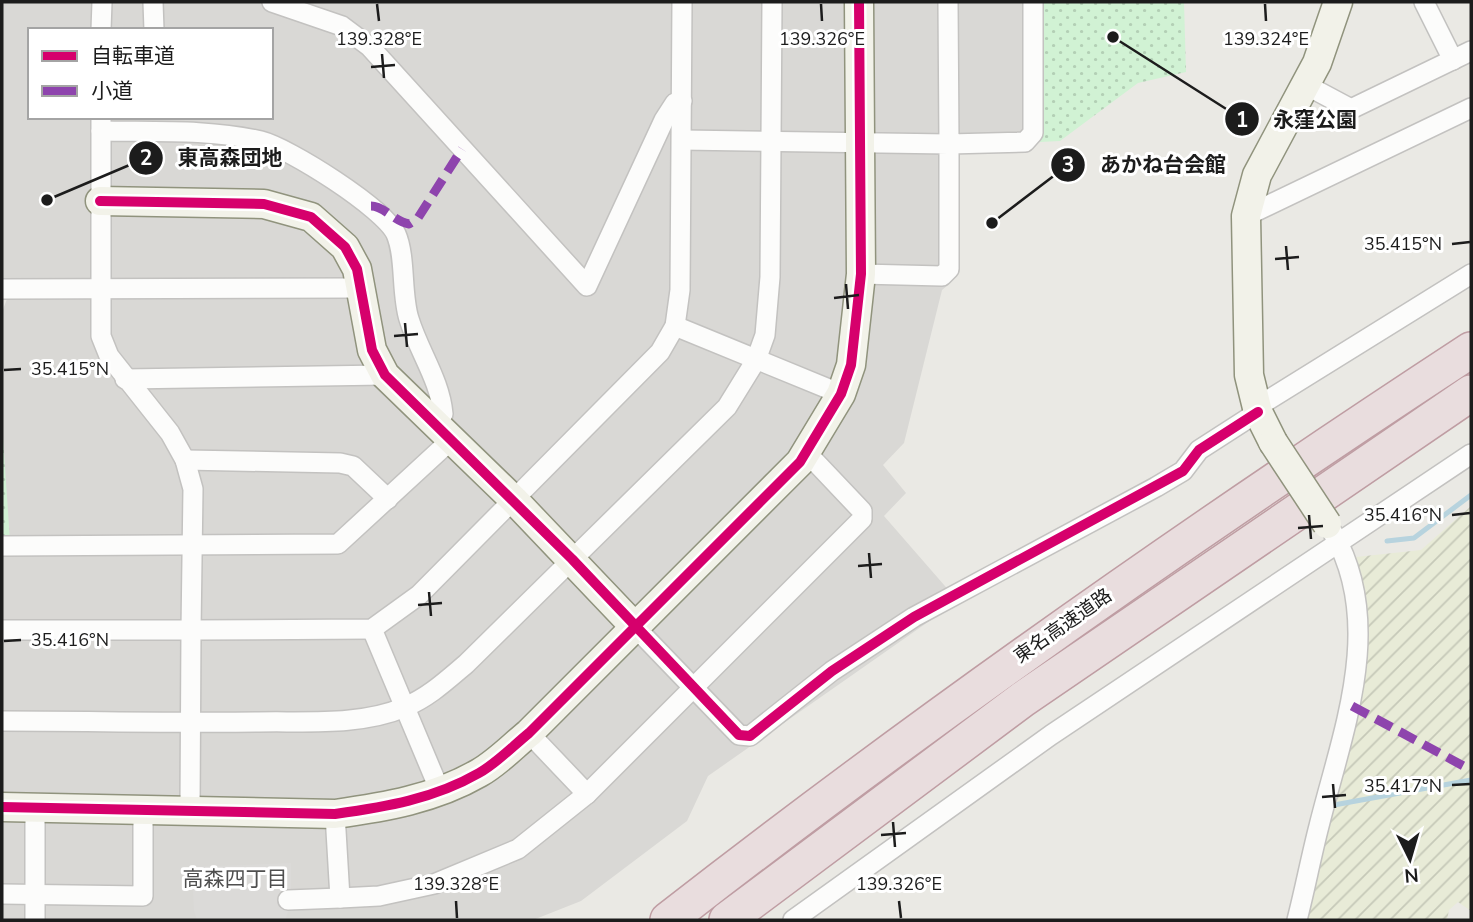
<svg xmlns="http://www.w3.org/2000/svg" width="1473" height="922" viewBox="0 0 1473 922" font-family="'Nunito Sans','Noto Sans JP',sans-serif">
<defs>
<pattern id="farmland-furrows" width="10" height="10" patternUnits="userSpaceOnUse" patternTransform="scale(1.75)"><rect width="10" height="10" fill="#e8ebd7"/><path d="M-1 1l2-2M0 10L10 0M9 11l2-2" fill="none" stroke="#c6c9b8"/></pattern>
<pattern id="park-dots" width="8" height="8" patternUnits="userSpaceOnUse" patternTransform="scale(1.75)"><rect width="8" height="8" fill="#d1f2d4"/><path d="M2 2h.1M6 6h.1" fill="none" stroke="#b3cfb5" stroke-width="1.8" stroke-linecap="round"/></pattern>
</defs>
<rect width="100%" height="100%" fill="#eae9e4"/>
<g fill="#d9d8d5">
<path d="M2,2H91L92,30H30V117H92V283L2,286Z"/>
<path d="M107,2H1032L1030,131L946,150L948,285L942,290L904,443L883,465L906,493L884,516L958,601L708,776L687,821L581,901L533,920H2V312L7,299H106V117H271V30H107Z"/>
</g>
<path fill="url(#farmland-furrows)" d="M1471,506V911L1458,902L1449,910L1447,920H1307L1356,715L1363,596L1356,557L1421,550Z"/>
<g fill="url(#park-dots)">
<path d="M1041,2H1184L1186,72L1138,83L1060,141L1040,142Z"/>
<path d="M2,423L10,541H2Z"/>
</g>
<path fill="#dbdad8" d="M291,863V904L285,920H197L194,911L192,867Z"/>
<g fill="none" stroke-linecap="round" stroke-linejoin="round">
<g stroke="#b7d3de" stroke-width="5">
<path d="M1387,541L1414,538L1471,495"/>
<path d="M1334,805L1471,780"/>
</g>
<g stroke="#c3c2c0" stroke-width="22">
<g id="street">
<path d="M153,2L154,30"/>
<path d="M272,2L342,26L370,47L587,286L664,120L675,103L682,101"/>
<path d="M948,2L949,144L1025,142L1033,133V2"/>
<path d="M1424,2L1453,60"/>
<path d="M101,30L102,2"/>
<path d="M1306,85L1351,109L1471,51"/>
<path d="M101,131C153,132 210,129 261,141C289,148 384,208 396,234C406,257 401,294 409,319C419,352 440,380 443,414L435,424"/>
<path d="M682,140L949,144V269L942,276L861,274"/>
<path d="M1246,216L1471,108"/>
<path d="M2,289L362,288"/>
<path d="M675,326L841,394"/>
<path d="M125,379L385,375"/>
<path d="M1257,407L1471,274"/>
<path d="M185,460L340,463L353,466L388,499"/>
<path d="M2,546L338,544L451,440"/>
<path d="M635,627L739,735L750,736L832,671L914,617L1156,487L1183,471L1199,450L1258,412"/>
<path d="M372,629L440,791"/>
<path d="M2,630H191L193,489L185,460L170,433L109,356L101,336V117"/>
<path d="M2,721C87,721 172,723 258,722C305,721 361,726 405,707C429,697 447,680 466,664L727,407L756,360L765,335L770,277L772,2"/>
<path d="M529,733L587,794"/>
<path d="M190,809L191,630L372,629L419,595L660,352L675,326L680,290L682,2"/>
<path d="M335,814L340,898L379,896L434,884L518,849L587,794L862,519V511L807,453"/>
<path d="M2,894L143,896V809"/>
<path d="M288,900L340,898"/>
<path d="M35,920V807"/>
<path d="M793,920L1051,735L1471,454"/>
<path d="M1297,920C1305,889 1311,857 1319,826C1342,733 1386,625 1333,533"/>
</g>
</g>
<g stroke="#90937d" stroke-width="31">
<g id="secondary">
<path d="M100,201L264,204L311,217L345,247L357,269L372,350L385,375L514,500L635,627"/>
<path d="M1273,442L1258,412L1249,375L1246,216L1257,175L1317,63L1338,2"/>
<path d="M2,807L335,814C385,807 434,799 479,773C497,763 513,746 529,733L800,462L841,394L851,365L861,274L859,2"/>
</g>
</g>
<g stroke="#bf9da3" stroke-width="38">
<g id="highway">
<path d="M668,920C927,718 1196,530 1471,350"/>
<path d="M727,920L1023,699L1471,393"/>
</g>
</g>
<use href="#street" stroke="#fcfcfb" stroke-width="19"/>
<use href="#secondary" stroke="#f2f2e9" stroke-width="28"/>
<use href="#highway" stroke="#e9ddde" stroke-width="35"/>
<g stroke="#90937d" stroke-width="31" stroke-linecap="butt">
<path id="secondary-bridge" d="M1273,442L1327,524"/>
</g>
<use href="#secondary-bridge" stroke="#f2f2e9" stroke-width="28"/>
<g stroke="#8e44ad" stroke-width="9" stroke-dasharray="18 9" stroke-linecap="butt">
<path d="M371,206C384,206 395,222 409,224L418,218L462,149"/>
<path d="M1352,706L1471,770"/>
</g>
<g stroke="#fff" stroke-width="15">
<g id="cycleway">
<path d="M100,201L264,204L311,217L345,247L357,269L372,350L385,375L572,559L739,735L750,736L832,671L914,617L1183,471L1199,450L1258,412"/>
<path d="M2,807L335,814C385,807 434,799 479,773C497,763 513,746 529,733L800,462L841,394L851,365L861,274L859,2"/>
</g>
</g>
<use href="#cycleway" stroke="#d6006c" stroke-width="10"/>
</g>
<path fill="none" stroke="#1c1c1c" stroke-width="2.5" d="M377,4L379,21M821,4L822,21M1265,4L1266,21M382,54L384,78M371,67L395,65M1452,244L1470,242M1286,246L1288,270M1275,259L1299,257M846,284L848,309M834,298L859,295M405,323L407,347M394,336L418,334M4,370L21,369M1309,515L1311,539M1452,515L1470,513M1298,528L1323,526M869,553L871,578M858,566L882,564M429,592L431,616M418,605L442,603M4,641L21,640M1333,784L1335,808M1452,785L1470,784M1322,797L1346,795M893,822L895,847M881,835L906,833M456,901L457,918M899,901L901,918"/>
<g text-anchor="middle" dominant-baseline="central" stroke-width="6" stroke-linejoin="round" paint-order="stroke">
<g font-size="19" fill="#1c1c1c" stroke="#fff">
<text transform="translate(1063 626) rotate(-35)">東名高速道路</text>
</g>
<g font-size="21" fill="#4f4f4f" stroke="#fff">
<text x="235" y="879">高森四丁目</text>
</g>
</g>
<g font-size="18" text-anchor="middle" fill="#1c1c1c" stroke="#fff" stroke-width="6" stroke-linejoin="round" paint-order="stroke">
<text x="379" y="45">139.328°E</text>
<text x="822" y="45">139.326°E</text>
<text x="1266" y="45">139.324°E</text>
<text x="1403" y="250">35.415°N</text>
<text x="70" y="375">35.415°N</text>
<text x="1403" y="521">35.416°N</text>
<text x="70" y="646">35.416°N</text>
<text x="1403" y="792">35.417°N</text>
<text x="456" y="890">139.328°E</text>
<text x="899" y="890">139.326°E</text>
</g>
<path fill="none" stroke="#1c1c1c" stroke-width="2.5" d="M1113 37L1242 119M47 200L146 158M992 223L1068 165"/>
<g fill="#1c1c1c" stroke="#fff" stroke-width="2.5">
<circle cx="1113" cy="37" r="7"/>
<circle cx="47" cy="200" r="7"/>
<circle cx="992" cy="223" r="7"/>
<circle cx="1242" cy="119" r="18"/>
<circle cx="146" cy="158" r="18"/>
<circle cx="1068" cy="165" r="18"/>
</g>
<g font-size="21" text-anchor="middle" font-weight="bold" fill="#fff">
<text x="1242" y="127">1</text>
<text x="146" y="165">2</text>
<text x="1068" y="172">3</text>
</g>
<g font-size="21" text-anchor="middle" font-weight="bold" fill="#1c1c1c" stroke="#fff" stroke-width="6" stroke-linejoin="round" paint-order="stroke">
<text x="1315" y="127">永窪公園</text>
<text x="230" y="165">東高森団地</text>
<text x="1163" y="172">あかね台会館</text>
</g>
<rect width="1473" height="922" fill="none" stroke="#1c1c1c" stroke-width="7"/>
<rect x="28" y="28" width="245" height="91" fill="#ffffff" stroke="#a4a4a4" stroke-width="2"/>
<rect x="42" y="51" width="35" height="10" fill="#d6006c" stroke="#a4a4a4" stroke-width="2"/>
<text x="91" y="63" font-size="21" fill="#1c1c1c">自転車道</text>
<rect x="42" y="86" width="35" height="10" fill="#8e44ad" stroke="#a4a4a4" stroke-width="2"/>
<text x="91" y="98" font-size="21" fill="#1c1c1c">小道</text>
<g transform="translate(1410 859) rotate(175)" stroke="#ffffff" stroke-width="5" paint-order="stroke">
<path d="M0-5L12 26L0 18L-12 26Z" fill="#1c1c1c"/>
<text y="-10" font-size="19" font-weight="bold" text-anchor="middle" fill="#1c1c1c">N</text>
</g>
</svg>
